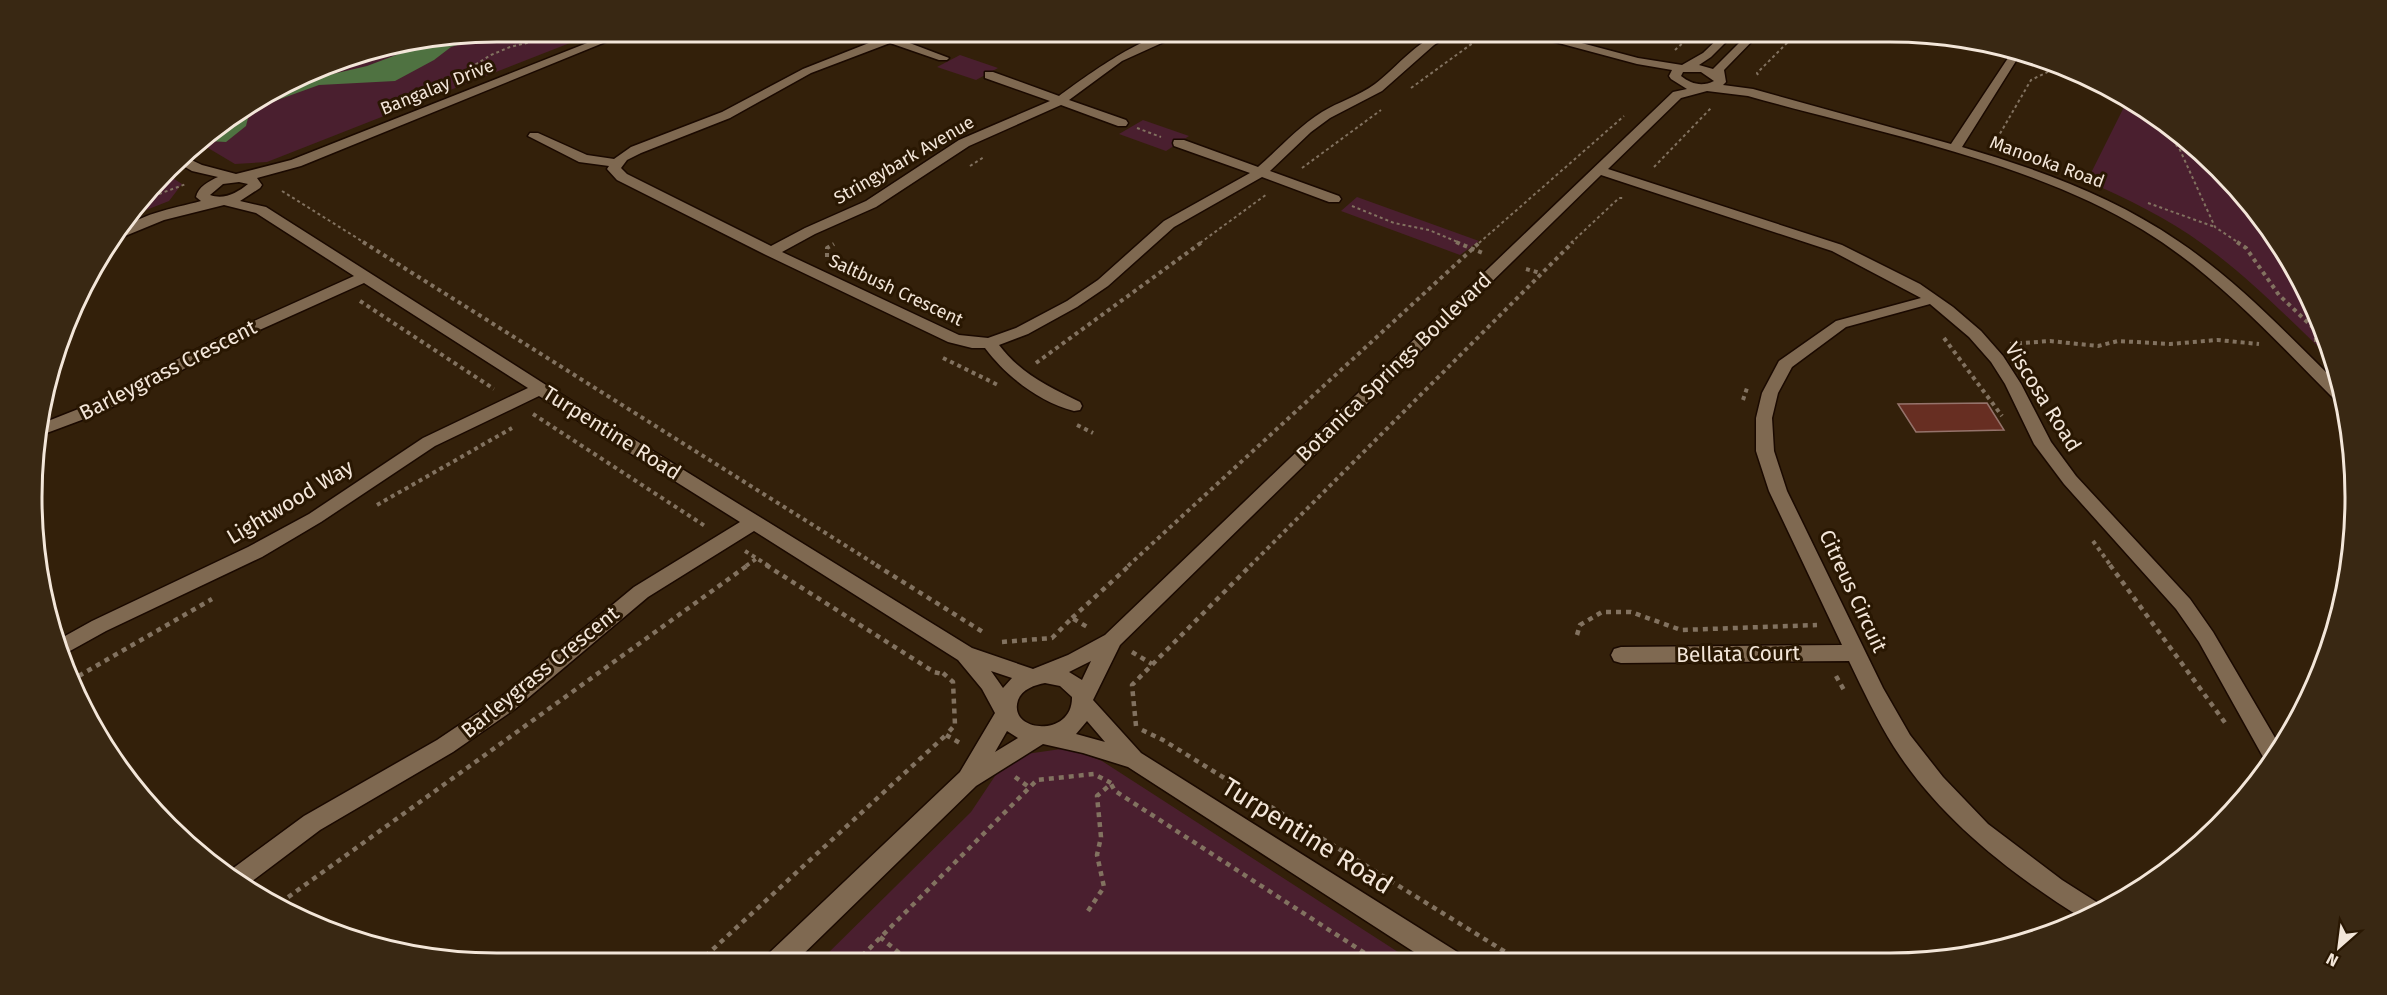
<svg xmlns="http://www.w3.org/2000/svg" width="2387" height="995" viewBox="0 0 2387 995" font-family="'Fira Sans',sans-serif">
<rect width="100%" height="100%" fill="#33200a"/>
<g fill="#4a1f2f">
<path d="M498,32H598L267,162L235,164L198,142L265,94L280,87L378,51Z"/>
<path d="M960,55L998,68L976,80L937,67Z"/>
<path d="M2087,78C2183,121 2256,197 2306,289C2318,311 2325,338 2334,362C2292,322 2251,279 2204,245C2168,218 2127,199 2087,181L2126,103Z"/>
<path d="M1143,120L1189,136L1166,151L1119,134Z"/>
<path d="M168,175L182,184L169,201L136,214Z"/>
<path d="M1357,197L1479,241L1460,255L1341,211Z"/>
<path d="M1061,749L1079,752L1102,761L1412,961L818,963L971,812L997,773L1026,754Z"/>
</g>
<path fill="#4f7241" d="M500,32L451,47L434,60L395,81L319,85L250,110L246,126L226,142L208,141L204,137L257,100L307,80L367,66L428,43Z"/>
<path fill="#672e22" stroke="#95736b" stroke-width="1.5" d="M1987,403L2004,430L1916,432L1898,404Z"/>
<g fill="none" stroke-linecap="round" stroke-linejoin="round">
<g stroke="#1a0900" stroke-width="3">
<g id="minor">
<path d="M615,32H630L301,166L257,178L262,185L260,188L240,201L266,207L546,385L972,648L1033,669L1068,655L1105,635L1673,92L1687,89L1671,79L1669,76L1672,70L1637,64L1525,34L1524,32H1540L1638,58L1682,65L1703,53L1725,32H1736L1711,57L1699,65L1713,69L1750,32H1761L1724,70L1726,82L1723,85L1753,89L1951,144L2012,52L2021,53L1962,147C2037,169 2113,196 2178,241C2239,282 2289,336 2341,387L2344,403L2337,402C2276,341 2217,275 2143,230C2030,161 1875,132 1748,96L1707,91L1681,98L1608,169L1842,245L1920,284L1953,307L1981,331L2003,356L2021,384L2051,442L2076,476L2190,599L2213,632L2281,748L2269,765L2267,764L2199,642L2176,609L2064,484L2034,444L2005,384L1991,362L1969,337L1930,304L1846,327L1792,367L1778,393L1772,418L1774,451L1787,491L1883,688L1910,735L1943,777L1988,824L2062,880L2106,908L2095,916L2083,919C2011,874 1940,819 1894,747C1877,720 1863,690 1849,661L1621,663L1614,661L1611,655L1614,649L1621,647L1842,645L1769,491L1756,451V418L1762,393L1779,361L1836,321L1921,298L1832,251L1601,175L1120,645L1093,700L1141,753L1459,953L1462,961H1428L1128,767L1083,753L1043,744L976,786L794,963H764L767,955L960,772L995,713L982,689L958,660L754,531L648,597L515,709L453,752L320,830L247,885L227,874L228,872L304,816L437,740L501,697L634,587L740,522L539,396L435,446L321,522L262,557L106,631L61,656L56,641L92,621L248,547L309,514L423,438L528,388L364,283L244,337L103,412L36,437L38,425L91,404L232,331L354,276L256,213L224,205L164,220L125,236H117C136,213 173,209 201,201L196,197C198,187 209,181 218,177L192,171L178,163L183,156L202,165L236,174L291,160ZM1683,72H1701L1714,81C1702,87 1691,84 1681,76ZM239,182L248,184C237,193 224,200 210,195L223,184ZM1091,661L1082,680L1069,672ZM991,671L1012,678L1003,688ZM1045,683L1060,686L1072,697C1073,738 1007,733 1018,700C1022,689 1035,685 1045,683ZM1087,721L1105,742L1076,734ZM1007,731L1018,738L995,752Z"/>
<path d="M865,32H879L889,35L896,32H909L899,39L949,58L947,60H939L890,43L811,73L730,118L641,153L627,160L621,168L627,174L771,246L805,228L866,201L959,140L1050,101L985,78V72H993L1059,96C1088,75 1150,28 1186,32L1122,61L1069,100L1126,120L1128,123L1126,126H1118L1061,105L969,146L876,207L815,234L782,252L959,335L988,338L1016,328L1067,301L1098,280L1164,221L1250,173L1174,146L1173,143L1174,140H1184L1258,167C1279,149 1298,127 1322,112C1338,102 1359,96 1375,84C1396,69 1426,29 1454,32L1434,45L1382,91L1330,118L1311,132L1270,171L1339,196L1341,199L1339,202H1329L1262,177L1174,227L1108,286L1077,307L1028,334L999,345C1020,373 1049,387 1080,402L1082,406L1080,410L1074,411C1039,402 1006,376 985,348H972L948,342L766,255L617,180L607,169L609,166L579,162L528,136L530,133H538L587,155L614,159L631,147L722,112L803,69L879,39L866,34Z"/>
</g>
</g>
<g stroke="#827260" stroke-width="2" stroke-dasharray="3 3" stroke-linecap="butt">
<path d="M1495,32L1512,36"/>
<path d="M642,37L655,32"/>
<path d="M1675,50L1695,32"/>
<path d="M1758,75L1757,73L1798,32"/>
<path d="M455,77L491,55L510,47L564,34"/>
<path d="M279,87L378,51"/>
<path d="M1411,88L1488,32"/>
<path d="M2158,120L2180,150L2215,227L2239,243"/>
<path d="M1137,128L1161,137"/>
<path d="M1994,144L2031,80L2060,66"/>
<path d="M970,166L984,157"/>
<path d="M1654,167L1712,107"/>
<path d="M1302,168L1381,110"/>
<path d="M282,191L365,243"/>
<path d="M159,194L186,184"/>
<path d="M2148,203L2215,227"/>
<path d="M1352,206L1394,223L1429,230L1460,243"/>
<path d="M1200,243L1267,194"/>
<path d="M1479,243L1624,116"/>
<path d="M1571,243L1619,198H1623"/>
</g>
<g stroke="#827260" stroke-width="4" stroke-dasharray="4 4" stroke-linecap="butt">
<path d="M363,242L878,566"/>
<path d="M1456,242L1485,254"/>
<path d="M2237,242L2246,248L2279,295L2325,339"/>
<path d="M102,255L116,249"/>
<path d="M827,257V248L834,244"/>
<path d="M1526,269L1540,273"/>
<path d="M360,301L494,389"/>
<path d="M1944,338L2002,416"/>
<path d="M2314,340L2325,339"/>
<path d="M2010,344L2050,341L2098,346L2118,341L2170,344L2217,340L2259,344"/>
<path d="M943,358L998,385"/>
<path d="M1036,363L1202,242"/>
<path d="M1743,400L1748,385"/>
<path d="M533,414L705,526"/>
<path d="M2341,417L2347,424"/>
<path d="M1077,425L1093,433"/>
<path d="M377,505L512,428"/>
<path d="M2093,541L2111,566"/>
<path d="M745,551L769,566"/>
<path d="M746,566L756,559"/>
<path d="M1128,566L1480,242"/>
<path d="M1250,566L1573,242"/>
</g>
<g stroke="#827260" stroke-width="4.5" stroke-dasharray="5 5" stroke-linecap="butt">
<path d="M766,565L934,672L942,674"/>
<path d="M876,565L986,634"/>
<path d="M2110,565L2226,724"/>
<path d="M1072,618L1130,565"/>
<path d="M1577,635L1580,625L1602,612H1631L1681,630L1817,625"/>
<path d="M1002,642L1052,638L1072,618L1089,628"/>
<path d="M1132,652L1152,664"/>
<path d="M943,673L953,682L955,725L946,735L960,743"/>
<path d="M1836,676L1844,690"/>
<path d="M70,681L212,599"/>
<path d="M1136,726L1132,685L1251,565"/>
<path d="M1142,730L1163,740L1520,961"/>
<path d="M1015,777L1029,787"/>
<path d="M280,903L748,565"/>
<path d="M1088,911L1104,887L1097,855L1101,837L1097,796L1111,784L1115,791L1377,961"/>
<path d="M880,937L910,962"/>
<path d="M698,963L946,735"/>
<path d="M855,963L1037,780L1094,774L1111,783"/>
</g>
<use href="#minor" fill="#7f6951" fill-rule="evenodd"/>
</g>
<g text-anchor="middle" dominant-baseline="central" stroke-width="6" stroke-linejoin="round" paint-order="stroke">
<g font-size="18" fill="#f3e6d9" stroke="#291702">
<text transform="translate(437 87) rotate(-22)">Bangalay Drive</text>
<text transform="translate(904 160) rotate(-30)">Stringybark Avenue</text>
<text transform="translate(2047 162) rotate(20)">Manooka Road</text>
<text transform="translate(896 290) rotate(25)">Saltbush Crescent</text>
</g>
<g font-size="21" fill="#f3e6d9" stroke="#291702">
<text transform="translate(1394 367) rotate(-44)">Botanica Springs Boulevard</text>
<text transform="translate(168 370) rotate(-27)">Barleygrass Crescent</text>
<text transform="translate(2043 397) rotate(58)">Viscosa Road</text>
<text transform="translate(612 433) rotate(32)">Turpentine Road</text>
<text transform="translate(290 502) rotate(-31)">Lightwood Way</text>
<text transform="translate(1853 591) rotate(65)">Citreus Circuit</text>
<text transform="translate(1738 654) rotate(-1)">Bellata Court</text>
<text transform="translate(540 672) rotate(-39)">Barleygrass Crescent</text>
</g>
<g font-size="26" fill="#f3e6d9" stroke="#291702">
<text transform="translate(1307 836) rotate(32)">Turpentine Road</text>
</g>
</g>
<path d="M0 0H2387V995H0ZM497 42H1890A455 455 0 0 1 2345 497V498A455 455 0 0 1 1890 953H497A455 455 0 0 1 42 498V497A455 455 0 0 1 497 42Z" fill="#392813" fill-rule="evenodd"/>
<path fill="none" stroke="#f3e6d9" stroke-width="3" d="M497 42H1890A455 455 0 0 1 2345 497V498A455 455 0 0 1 1890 953H497A455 455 0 0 1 42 498V497A455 455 0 0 1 497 42Z"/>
<g transform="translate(2339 947) rotate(208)" stroke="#291702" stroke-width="4.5" paint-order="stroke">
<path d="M0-4.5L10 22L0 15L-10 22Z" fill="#f3e6d9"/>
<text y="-9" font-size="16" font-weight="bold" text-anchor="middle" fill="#f3e6d9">N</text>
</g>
</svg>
